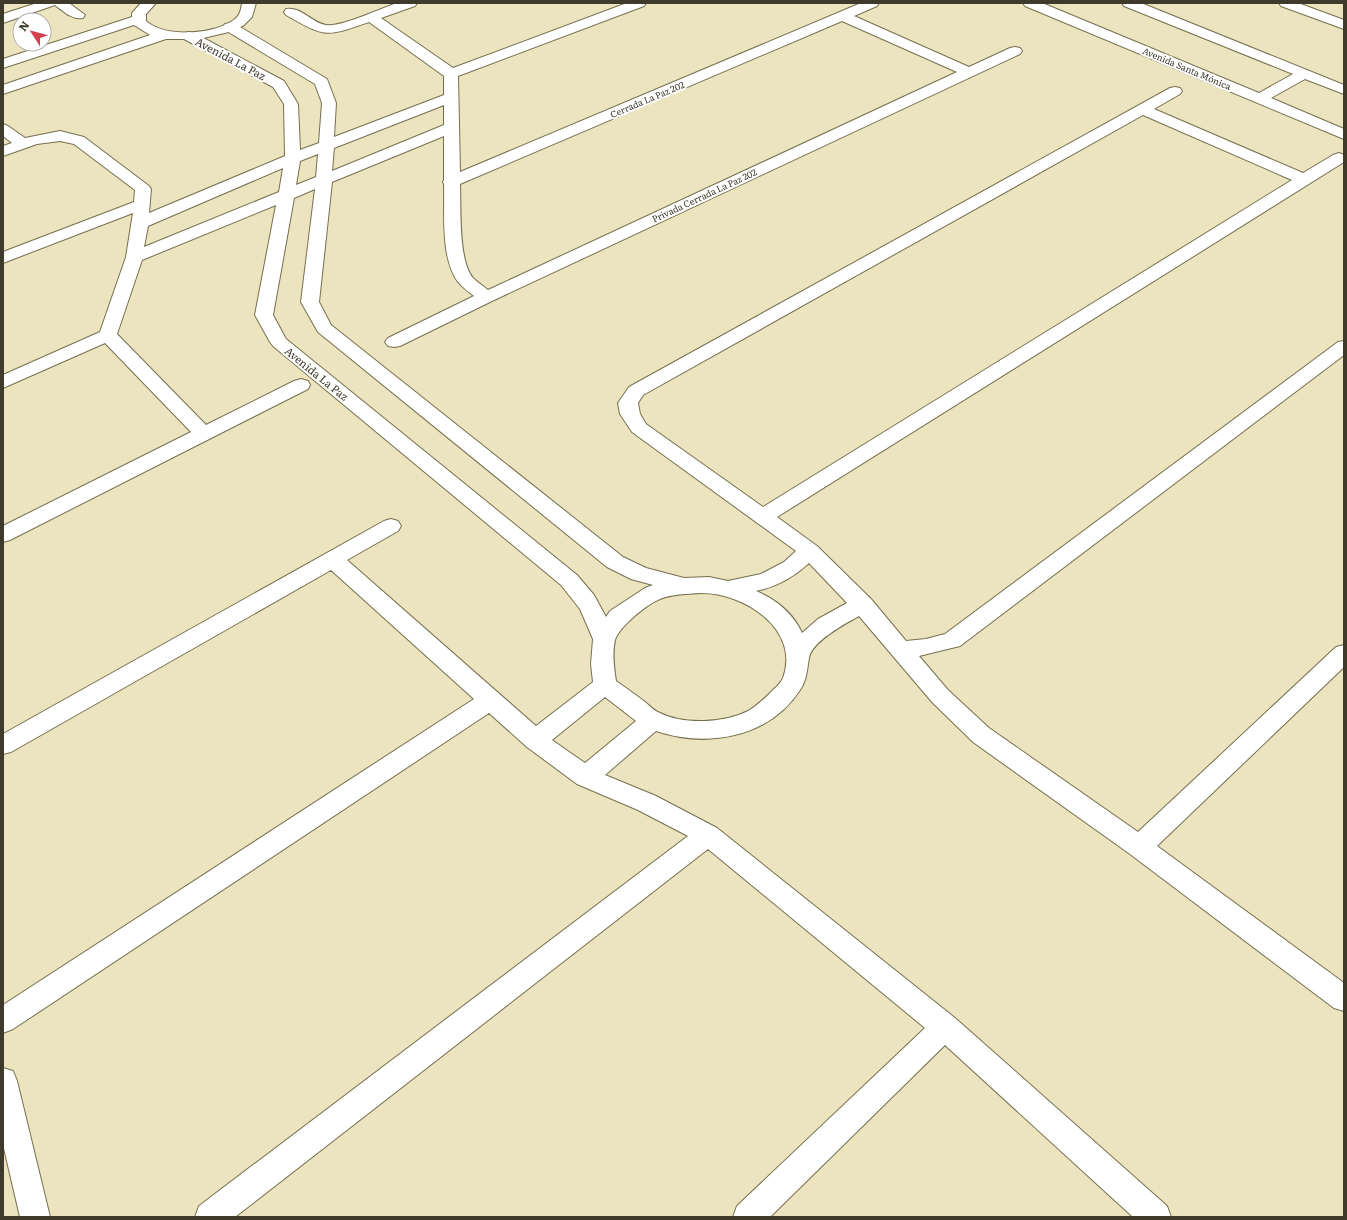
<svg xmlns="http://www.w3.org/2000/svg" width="1347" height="1220" viewBox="0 0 1347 1220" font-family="Literata,serif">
<rect width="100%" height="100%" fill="#ebe4bf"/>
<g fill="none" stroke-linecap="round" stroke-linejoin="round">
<g stroke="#766f4e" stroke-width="2">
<g id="street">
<path d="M37,3H69L85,15L83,18C72,20 63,11 55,5L3,23V14Z"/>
<path d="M397,3H417L415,6L381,18L453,68L627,3H646L644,6L458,76L460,172L861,3H879L877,6L854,16L969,67L1010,48L1015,47L1020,48L1022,51L1020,54L492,301L400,346L394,347L388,346L385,342L388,338L474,296C469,292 462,287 458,282C440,257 445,213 444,184L443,182L444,180V136L332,182L319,302L331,325L623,557L646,568L684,578L709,577L728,581L761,574L784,562L796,551L632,432L620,414L618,403L629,387L1170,88L1175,87L1180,88L1182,91L1180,94L1154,109L1303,173L1333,155L1339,153L1344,155V162L777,517L817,546L871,599L906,641L926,639L945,634L1338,342L1344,341V355L960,646L919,656L948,690L989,728L1138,832L1336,647L1344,645V667L1157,846L1344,983V1011L1334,1008L1130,854L973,742L932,702L859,616C846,623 811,642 809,658C807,669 807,680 800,690C769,738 707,748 656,731L605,775L656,796L717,828L955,1018L1167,1206L1171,1217H1133L945,1045L770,1217H733L737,1206L925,1028L708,849L235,1217H195L199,1206L688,836L638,810L577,784L527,747L489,713L13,1029L3,1033V1005L474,699L331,570L11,752L3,754V734L384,521L391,519L398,521L401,526L398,531L347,560L536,726L593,682L591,664L593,639L580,609L561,585L273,346L270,342L255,315L276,205L142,260L117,334L206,425L294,381L301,379L308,381L310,385L308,389L10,540L3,542V526L191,432L105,343L3,388V375L100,332L126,257L133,213L3,263V252L134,202L135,190L74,144L60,141L37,144L3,156V146L12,143L3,136V124L8,126L25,138L60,131L84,137L149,186L151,189L149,213L285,156L284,104L273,87L184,39L182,36L184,33L189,32L194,33L284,81L298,104L300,150L319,143L322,103L315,84L225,30L223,27L225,24L230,23L235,24L327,79L336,103L334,137L444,95V76L369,22C326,37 326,38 286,15L284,12L286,9C301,6 312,23 326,25C339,28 382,8 397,3ZM842,21L957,72L488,290C483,286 477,282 473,278C458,261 461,206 460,184ZM444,105V125L332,171L334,148ZM1143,115L1292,180L763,507L646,424L640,414L638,403L643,395ZM318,154L316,177L296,185L300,161ZM283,168L279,192L144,247L148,226ZM315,189L301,302L318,332L607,567L631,579L653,585L645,588L610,611L606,617L594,595L577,575L286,339L273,315L294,198ZM809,563L847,603L818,619L802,633C793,613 775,599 756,591C776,587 794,577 809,563ZM700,593C743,592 801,629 783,678C781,683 775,688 771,692C764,699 757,706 748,711C725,723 683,725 660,713C654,711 650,706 645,702C636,695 626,688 616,681C614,668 612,653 615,640C619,627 647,604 660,599C672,594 687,594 700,593ZM605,697L636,721L585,763L552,740Z"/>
<path d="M1279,3H1298L1344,20V29L1281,6Z"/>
<path d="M3,1068L13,1071L17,1081L50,1217H20L3,1144Z"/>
</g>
</g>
<g stroke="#766f4e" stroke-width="2">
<g id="secondary">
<path d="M141,3H156L146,14V21C165,38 215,35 235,19C240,15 241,10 242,3H256L252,17L244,25L233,31L199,39H166L3,94V85L150,35L134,25L3,68V59L132,17V13Z"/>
<path d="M1023,3H1042L1259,93L1293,74L1124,6L1122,3H1141L1344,85V94L1305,79L1271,98L1344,129V139L1025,6Z"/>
</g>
</g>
<use href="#street" fill="#fff" fill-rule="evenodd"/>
<use href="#secondary" fill="#fff" fill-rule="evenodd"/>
</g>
<g text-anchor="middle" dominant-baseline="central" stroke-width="4" stroke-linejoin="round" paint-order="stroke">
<g font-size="9" fill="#3e3b2c" stroke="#fff">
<text transform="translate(1187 68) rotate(23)">Avenida Santa Mónica</text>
<text transform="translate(647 99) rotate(-23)">Cerrada La Paz 202</text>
<text transform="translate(704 195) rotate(-25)">Privada Cerrada La Paz 202</text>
</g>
<g font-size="11" fill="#3e3b2c" stroke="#fff">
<text transform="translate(231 58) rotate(28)">Avenida La Paz</text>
<text transform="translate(317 373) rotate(39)">Avenida La Paz</text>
</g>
</g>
<rect width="1347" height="1220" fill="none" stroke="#3e3b2c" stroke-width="8"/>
<g transform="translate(32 32) rotate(306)"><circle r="19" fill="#ffffff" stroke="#b2b1ab"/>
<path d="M0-3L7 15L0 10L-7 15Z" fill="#d1414e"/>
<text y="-6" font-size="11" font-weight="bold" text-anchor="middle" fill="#3e3b2c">N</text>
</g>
</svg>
